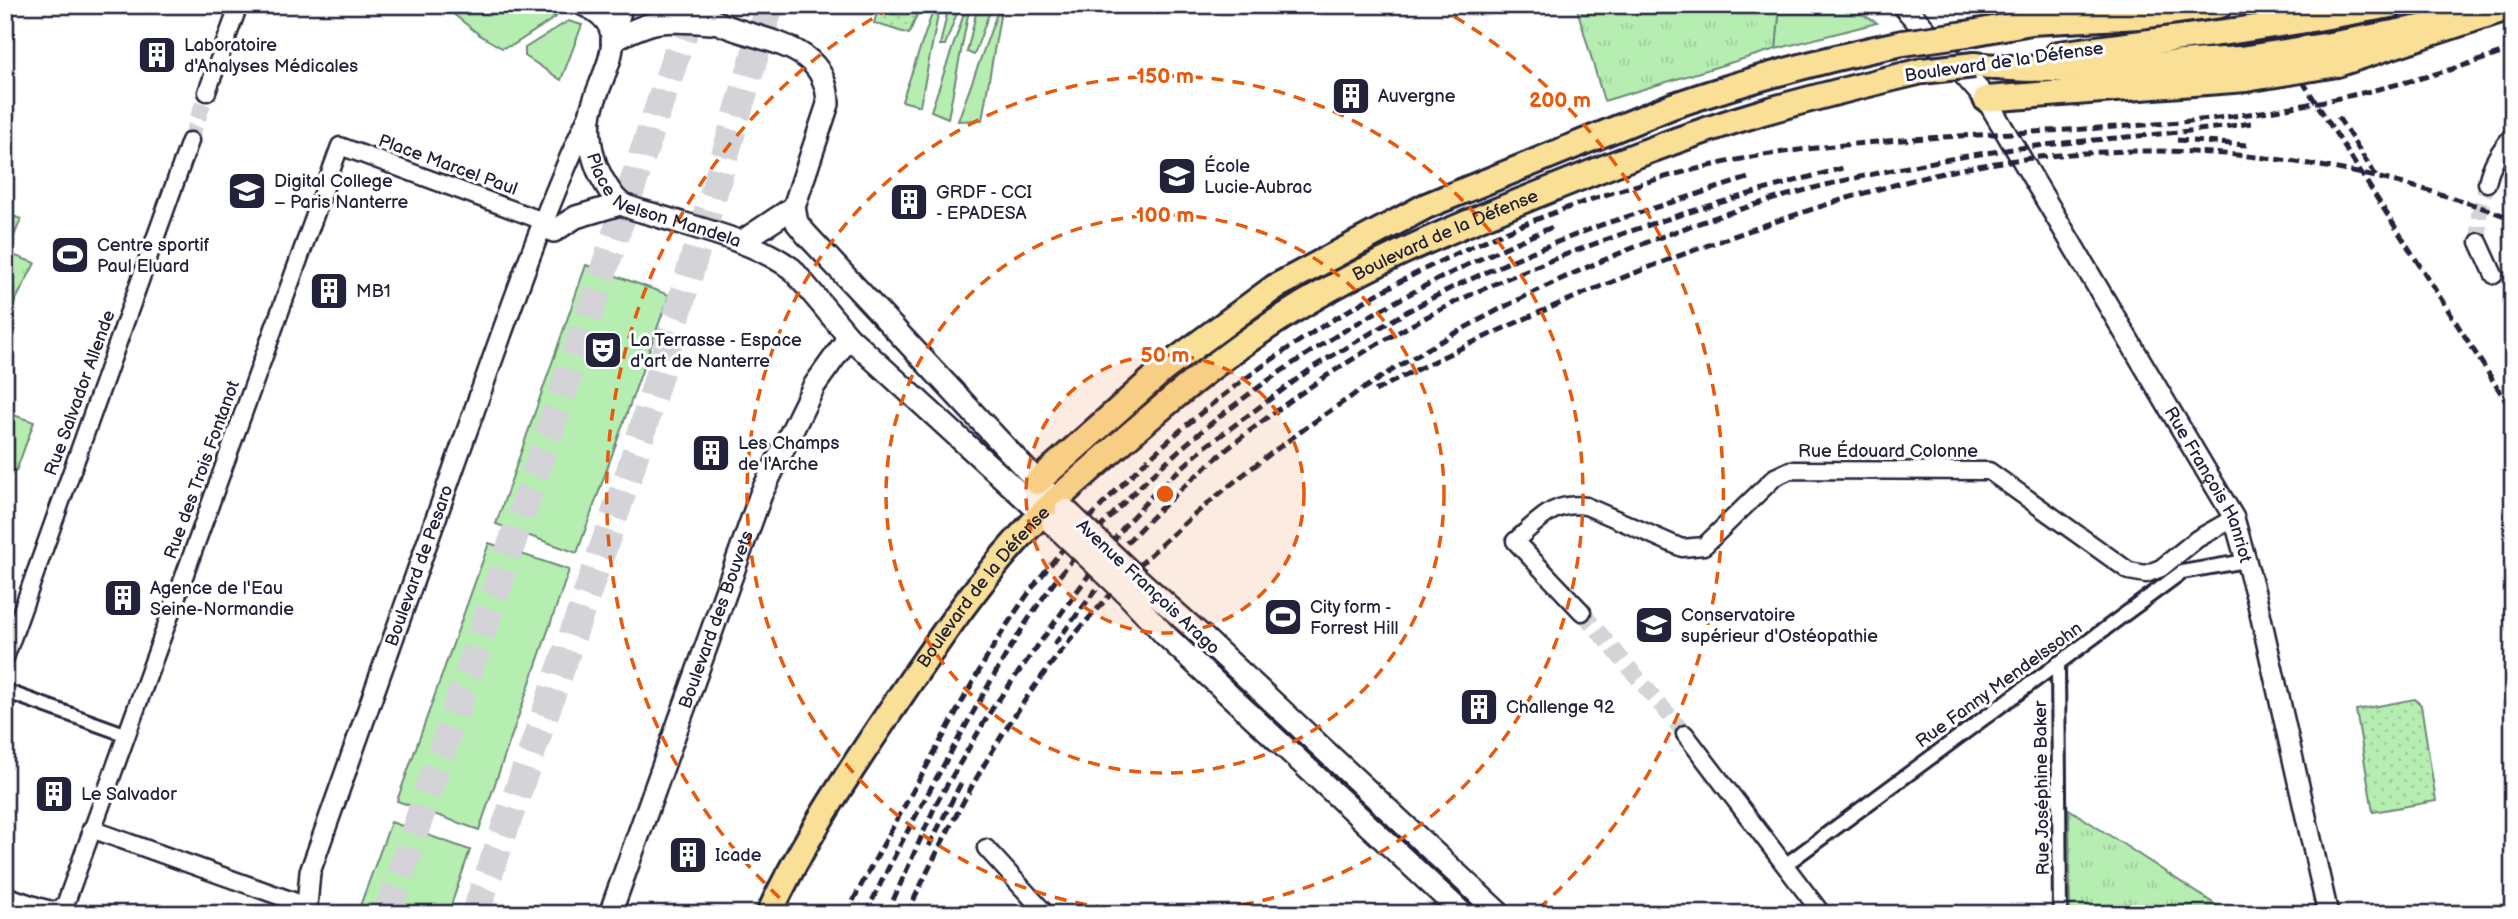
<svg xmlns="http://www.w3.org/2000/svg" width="2518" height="919" viewBox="0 0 2518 919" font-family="'Balsamiq Sans',sans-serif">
<defs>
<pattern id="park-tufts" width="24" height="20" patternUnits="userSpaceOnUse" patternTransform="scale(1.75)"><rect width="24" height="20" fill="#b6eeb1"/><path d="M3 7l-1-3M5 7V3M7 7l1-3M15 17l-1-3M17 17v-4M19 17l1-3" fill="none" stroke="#9ccc99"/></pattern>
<pattern id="garden-dots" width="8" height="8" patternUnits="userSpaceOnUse" patternTransform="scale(1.75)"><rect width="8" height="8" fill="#b6eeb1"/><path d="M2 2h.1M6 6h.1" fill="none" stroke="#9ccc99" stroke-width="1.8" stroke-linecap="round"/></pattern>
</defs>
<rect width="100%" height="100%" fill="#fff"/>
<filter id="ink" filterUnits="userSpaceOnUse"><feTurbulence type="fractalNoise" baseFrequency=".0143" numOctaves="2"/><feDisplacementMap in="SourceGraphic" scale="14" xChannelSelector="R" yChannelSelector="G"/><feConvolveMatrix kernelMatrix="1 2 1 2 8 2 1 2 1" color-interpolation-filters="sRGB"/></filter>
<g filter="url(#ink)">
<g fill="#b6eeb1" stroke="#6c8876" stroke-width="2">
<path d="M442,5H524L556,17L513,45L502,48L481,36Z"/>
<path d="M935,5H940L920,106L902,101Z"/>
<path d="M949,5H960L945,45H940Z"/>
<path d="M967,5H970L948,118L931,111Z"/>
<path d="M978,5H992L974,55L967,52Z"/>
<path d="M1000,5H1002L982,120L958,121Z"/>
<path d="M1780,5H1846L1877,23L1776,49Z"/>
<path d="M568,21L582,25L561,80L525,56V48Z"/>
<path d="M586,265L669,295L577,553L496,524Z"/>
<path d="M489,543L569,570L479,830L397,801Z"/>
<path d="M391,822L470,850L448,914H357Z"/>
</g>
<g fill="url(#park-tufts)" stroke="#6c8876" stroke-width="2">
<path d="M1576,5H1780L1776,49L1604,101Z"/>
<path d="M5,213L21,219L7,253L35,263L8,315L5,314Z"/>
<path d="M5,412L34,422L16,471L5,467Z"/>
<path d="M2069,809L2230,914H2070Z"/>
</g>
<g fill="url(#garden-dots)" stroke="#6c8876" stroke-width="2">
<path d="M879,5H921L909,34L874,23Z"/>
<path d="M2415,699L2421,705L2436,801L2373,812L2356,710Z"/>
</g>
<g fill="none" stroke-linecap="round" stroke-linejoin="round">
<g stroke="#d3d3d8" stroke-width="16" stroke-dasharray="16 8" stroke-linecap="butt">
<path d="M190,141L207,92"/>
<path d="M2479,242V215L2487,183"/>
<path d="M1582,612L1685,734"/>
</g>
<g stroke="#d3d3d8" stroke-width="28" stroke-dasharray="28 14" stroke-linecap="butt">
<path d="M387,914L693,5"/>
<path d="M475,914L630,471L770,5"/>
</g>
<g stroke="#22223b" stroke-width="18">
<g id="pedestrian">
<path d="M2058,663L2060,914"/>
<path d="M5,691L127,735"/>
<path d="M1785,865L2182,572L2246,561"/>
</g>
</g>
<g stroke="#22223b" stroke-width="21">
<g id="minor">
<path d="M207,92L239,5"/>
<path d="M2487,183C2491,164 2500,150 2513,135"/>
<path d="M2479,242L2494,275"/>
<path d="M1582,612L1515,541C1539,521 1552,501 1586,506L1682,548L1704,546L1775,477L1790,470L1989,471L2129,571L2146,574L2161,568L2197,539L2234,518"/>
<path d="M5,658L190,141"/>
<path d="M1685,734L1822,914"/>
<path d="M91,829L307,906"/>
<path d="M986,848L1046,914"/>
<path d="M5,895L40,907L56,911L65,905L340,146L543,221L552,230"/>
</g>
</g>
<g stroke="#22223b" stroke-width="24">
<g id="tertiary">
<path d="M612,41L623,5"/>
<path id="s1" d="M1986,99L2234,518L2257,600L2328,914"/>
<path id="s2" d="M304,914L307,906L310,872C363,724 415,576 468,428C506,322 542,215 590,113"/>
</g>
</g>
<g stroke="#22223b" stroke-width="26">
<g id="secondary">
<path id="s3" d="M584,5C639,28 599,75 591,112C587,130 591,153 598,170C602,179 613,199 622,204C633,210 647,212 658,216C703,230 754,241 792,269L849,337L1053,524"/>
<path d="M683,5C696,12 709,19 723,25C767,43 827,44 828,104L794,207L741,242"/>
<path d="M1903,5L1986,99"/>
<path d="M612,41C652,19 665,19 711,23"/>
<path d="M794,207L797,223L806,234L1049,494"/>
<path d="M554,231L576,217L620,204"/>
<path d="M1137,578L1202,636L1500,914"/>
<path d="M1125,592L1165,635L1463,914"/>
<path id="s4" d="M610,914L761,494L814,386L849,337"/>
</g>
</g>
<g stroke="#22223b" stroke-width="30">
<g id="primary">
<path d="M2337,64L2513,6"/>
<path d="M1986,99L2246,79"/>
<path id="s5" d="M769,914C802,843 846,777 889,713C939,639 990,562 1056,500"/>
</g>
</g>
<g stroke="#22223b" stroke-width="30">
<g id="trunk">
<path d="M2306,20L2391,5"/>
<path d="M1966,34L2031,22L2140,16L2220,5"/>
<path d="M2330,45L2468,19"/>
<path d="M2058,54L2234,31"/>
<path d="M1974,65C2062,75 2152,64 2240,59"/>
<path d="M1037,482L1164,369L1275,287L1426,206L1672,106C1748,80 1824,59 1903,43"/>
<path id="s6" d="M1056,500C1127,437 1198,372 1278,320C1355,270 1439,234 1524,200C1603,168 1681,136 1763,112C1815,97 1868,84 1922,71"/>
</g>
</g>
<use href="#pedestrian" stroke="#fff" stroke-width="12"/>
<use href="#minor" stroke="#fff" stroke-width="16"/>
<use href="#tertiary" stroke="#fff" stroke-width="19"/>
<use href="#secondary" stroke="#fff" stroke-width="21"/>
<use href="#primary" stroke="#fadf96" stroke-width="24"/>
<use href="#trunk" stroke="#fadf96" stroke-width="24"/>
<g stroke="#22223b" stroke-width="5" stroke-dasharray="10 5" stroke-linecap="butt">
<path d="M2254,5L2513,412"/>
<path d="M2338,117L2378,179"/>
<path d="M2177,140L2247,145"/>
<path d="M1375,391C1480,336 1591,288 1703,247C1792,215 1884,183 1978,166C2156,134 2344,154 2513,219"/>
<path d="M1106,565C1220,438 1364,338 1522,272C1625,229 1735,197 1843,168"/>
<path d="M1054,645L1120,558"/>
<path d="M929,846L962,781"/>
<path d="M846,914C877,855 910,796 943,737C973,681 1003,625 1043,574C1204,366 1463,221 1718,164C1774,151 1831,146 1888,141C1985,133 2082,131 2179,122C2292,112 2406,87 2513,49"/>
<path d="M866,914C892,858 922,804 952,750C985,692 1016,632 1057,579C1186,414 1364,305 1555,226"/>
<path d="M887,914L937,802L992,709L1125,525L1158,489L1205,447L1315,366L1408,311L1453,287L1529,253L1601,225L1748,178"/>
<path d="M907,914C952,819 1000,726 1067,644C1130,567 1205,502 1285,443C1461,313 1668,216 1883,172C1940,160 1997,150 2054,144C2120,137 2186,133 2251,123"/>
</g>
<g stroke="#22223b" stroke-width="26" stroke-linecap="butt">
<g id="secondary-bridge">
<path d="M1066,510L1137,578"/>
<path d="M1053,524L1125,592"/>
</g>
</g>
<g stroke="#22223b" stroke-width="30" stroke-linecap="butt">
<path id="primary-bridge" d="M2246,79L2337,64"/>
</g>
<g stroke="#22223b" stroke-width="30" stroke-linecap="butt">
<g id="trunk-bridge">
<path d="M2234,31L2306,20"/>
<path d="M1903,43L1966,34"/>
<path d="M2240,59L2330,45"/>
<path d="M1922,71L1974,65"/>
</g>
</g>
<use href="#secondary-bridge" stroke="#fff" stroke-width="21"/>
<use href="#primary-bridge" stroke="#fadf96" stroke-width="24"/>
<use href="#trunk-bridge" stroke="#fadf96" stroke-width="24"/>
</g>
</g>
<circle cx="1165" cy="494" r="139" fill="#e8590c" fill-opacity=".12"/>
<g fill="none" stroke="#e8590c" stroke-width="3.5" stroke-dasharray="12 9">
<circle cx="1165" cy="494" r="139"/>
<circle cx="1165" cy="494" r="279"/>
<circle cx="1165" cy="494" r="418"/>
<path d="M795 912A558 558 0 0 1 894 6M1436 6A558 558 0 0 1 1535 912"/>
</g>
<defs>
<g id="building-square" transform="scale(2.0125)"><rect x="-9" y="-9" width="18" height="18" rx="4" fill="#22223b" stroke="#fff"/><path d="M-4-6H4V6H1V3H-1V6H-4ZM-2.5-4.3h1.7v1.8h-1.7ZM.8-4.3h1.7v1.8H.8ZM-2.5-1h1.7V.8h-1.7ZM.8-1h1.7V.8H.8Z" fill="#fff"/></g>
<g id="school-square" transform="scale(2.0125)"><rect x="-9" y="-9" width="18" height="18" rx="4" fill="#22223b" stroke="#fff"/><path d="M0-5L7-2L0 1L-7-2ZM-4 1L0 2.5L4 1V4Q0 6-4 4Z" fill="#fff"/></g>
<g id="university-square" transform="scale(2.0125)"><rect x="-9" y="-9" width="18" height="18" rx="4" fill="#22223b" stroke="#fff"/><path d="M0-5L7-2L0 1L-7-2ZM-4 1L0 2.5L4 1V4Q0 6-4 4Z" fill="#fff"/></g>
<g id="stadium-square" transform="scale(2.0125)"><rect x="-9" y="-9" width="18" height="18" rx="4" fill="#22223b" stroke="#fff"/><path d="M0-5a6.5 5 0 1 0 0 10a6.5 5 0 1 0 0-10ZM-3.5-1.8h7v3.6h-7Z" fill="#fff"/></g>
<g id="theatre-square" transform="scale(2.0125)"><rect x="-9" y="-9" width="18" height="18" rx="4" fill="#22223b" stroke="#fff"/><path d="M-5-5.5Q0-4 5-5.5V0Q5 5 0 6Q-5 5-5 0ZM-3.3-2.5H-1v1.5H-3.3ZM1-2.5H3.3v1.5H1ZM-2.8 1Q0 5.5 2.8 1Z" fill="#fff"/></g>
</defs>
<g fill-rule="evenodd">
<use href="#building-square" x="157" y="55"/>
<use href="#building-square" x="1351" y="96"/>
<use href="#school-square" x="1177" y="176"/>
<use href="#university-square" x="247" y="191"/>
<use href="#building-square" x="909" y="202"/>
<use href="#stadium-square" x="70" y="255"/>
<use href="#building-square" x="329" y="291"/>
<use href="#theatre-square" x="603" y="350"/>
<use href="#building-square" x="711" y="453"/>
<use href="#building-square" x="123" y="598"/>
<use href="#stadium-square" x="1283" y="617"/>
<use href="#university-square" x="1654" y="625"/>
<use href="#building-square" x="1479" y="707"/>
<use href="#building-square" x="54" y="794"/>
<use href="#building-square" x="688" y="855"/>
</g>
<g text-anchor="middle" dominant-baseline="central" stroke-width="6" stroke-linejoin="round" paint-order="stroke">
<g font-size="18" fill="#22223b" stroke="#fff" text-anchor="start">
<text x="184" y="45">Laboratoire<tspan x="184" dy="21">d'Analyses Médicales</tspan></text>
<text x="1378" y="96">Auvergne</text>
<text x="1204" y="166">École<tspan x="1204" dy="21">Lucie-Aubrac</tspan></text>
<text x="274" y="181">Digital College<tspan x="274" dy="21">– Paris Nanterre</tspan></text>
<text x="936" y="192">GRDF - CCI<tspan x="936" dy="21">- EPADESA</tspan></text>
<text x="97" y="245">Centre sportif<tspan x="97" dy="21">Paul Eluard</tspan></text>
<text x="356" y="291">MB1</text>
<text x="630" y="340">La Terrasse - Espace<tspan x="630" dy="21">d'art de Nanterre</tspan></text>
<text x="738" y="443">Les Champs<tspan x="738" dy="21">de l'Arche</tspan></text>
<text x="150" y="588">Agence de l'Eau<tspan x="150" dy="21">Seine-Normandie</tspan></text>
<text x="1310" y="607">City form -<tspan x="1310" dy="21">Forrest Hill</tspan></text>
<text x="1681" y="615">Conservatoire<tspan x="1681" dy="21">supérieur d'Ostéopathie</tspan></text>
<text x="1506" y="707">Challenge 92</text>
<text x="81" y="794">Le Salvador</text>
<text x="715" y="855">Icade</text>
</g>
<g font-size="18" fill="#22223b" stroke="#fff">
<text transform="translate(2004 62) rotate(-8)">Boulevard de la Défense</text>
<text transform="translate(448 165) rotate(20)">Place Marcel Paul</text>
<text stroke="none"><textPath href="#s3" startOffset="257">Place Nelson Mandela</textPath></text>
<text stroke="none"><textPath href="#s6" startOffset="474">Boulevard de la Défense</textPath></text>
<text transform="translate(80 393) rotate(-70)">Rue Salvador Allende</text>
<text x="1888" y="451">Rue Édouard Colonne</text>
<text transform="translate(202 470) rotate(-70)">Rue des Trois Fontanot</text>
<text stroke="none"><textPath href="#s1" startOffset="446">Rue François Hanriot</textPath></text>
<text stroke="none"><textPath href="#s2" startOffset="368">Boulevard de Pesaro</textPath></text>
<text transform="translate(1148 587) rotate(43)">Avenue François Arago</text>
<text stroke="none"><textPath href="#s5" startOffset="392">Boulevard de la Défense</textPath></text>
<text stroke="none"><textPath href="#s4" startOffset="313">Boulevard des Bouvets</textPath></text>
<text transform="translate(1999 685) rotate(-36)">Rue Fanny Mendelssohn</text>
<text transform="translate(2042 788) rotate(-91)">Rue Joséphine Baker</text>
</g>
</g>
<circle cx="1165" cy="494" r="10" fill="#e8590c" stroke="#fff" stroke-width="3.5"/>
<g font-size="21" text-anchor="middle" font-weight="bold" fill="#e8590c" stroke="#fff" stroke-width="6" stroke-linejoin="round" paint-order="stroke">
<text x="1165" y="83">150 m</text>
<text x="1560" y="107">200 m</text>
<text x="1165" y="222">100 m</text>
<text x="1165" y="362">50 m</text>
</g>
<rect width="2518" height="919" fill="none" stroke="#fff" stroke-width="28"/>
<rect x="14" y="14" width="2490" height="891" fill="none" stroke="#22223b" stroke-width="2.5" filter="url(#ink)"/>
</svg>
